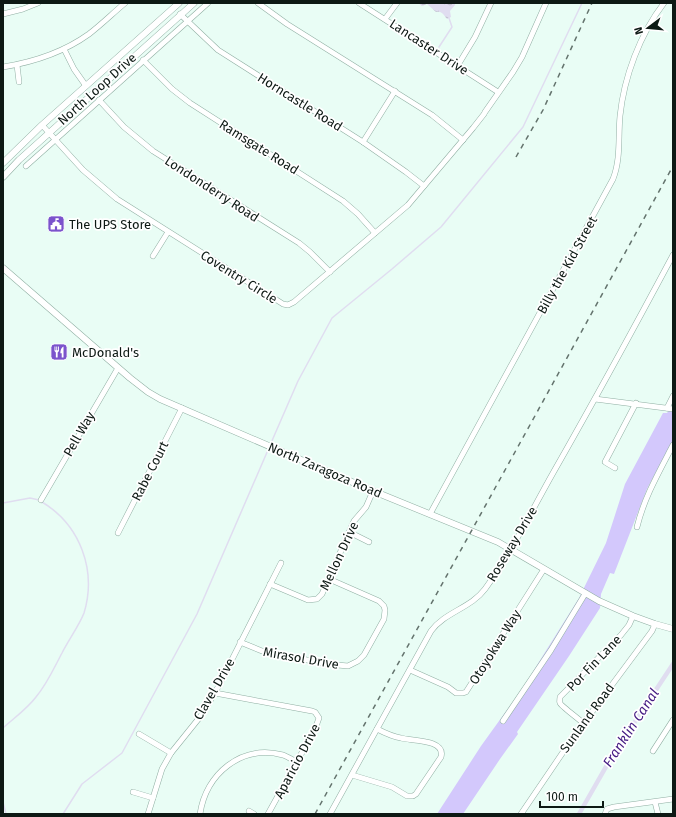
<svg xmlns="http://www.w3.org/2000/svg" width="676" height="817" viewBox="0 0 676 817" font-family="'Fira Sans',sans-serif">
<defs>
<pattern id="water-ripples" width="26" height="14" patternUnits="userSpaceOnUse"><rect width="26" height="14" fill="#e0ddf0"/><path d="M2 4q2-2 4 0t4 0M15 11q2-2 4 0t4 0" fill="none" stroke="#bfbdcd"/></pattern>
</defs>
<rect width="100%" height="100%" fill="#e9fdf5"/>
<path fill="#d3c8fc" d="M673,405V440L647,489L614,574L610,573L601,594L600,608L569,656L517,732L518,734L500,759L463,814H437L481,746L522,689L579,598L606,543L625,484L663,413H667Z"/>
<path fill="url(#water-ripples)" d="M418,3H455V5L450,11L451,17L447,19C443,14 442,11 436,12L427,4L422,6Z"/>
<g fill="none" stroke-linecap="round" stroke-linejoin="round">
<g stroke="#e0ddf0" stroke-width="1.5">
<path d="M439,47L452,27L449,18"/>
<path d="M271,443L298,381L332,318L392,269L441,227L523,127L582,3"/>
<path d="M3,503L30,498L39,500"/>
<path d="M3,728C14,718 27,709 36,697C47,684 54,668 62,653C68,641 80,624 84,613C97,570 80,525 42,502"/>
<path d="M3,802L6,814"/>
<path d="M63,814L82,784L122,753L197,614L268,450"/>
</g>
<path stroke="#e0ddf0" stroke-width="4.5" d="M579,814L611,758L673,664"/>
<g stroke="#90afa3" stroke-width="6">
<g id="minor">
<path d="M258,3L287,24L432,115L463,140"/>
<path d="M359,3L498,92"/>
<path d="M3,14L23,9L38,3"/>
<path d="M180,14L218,50L363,142L406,172L424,186"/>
<path d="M385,19L397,3"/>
<path d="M64,49L74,69L86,86"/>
<path d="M143,60L172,89L190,103L343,201L358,214L375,233"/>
<path d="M17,65L19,82"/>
<path d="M458,65L475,37L491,3"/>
<path d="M3,67C34,62 64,52 89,34C102,24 113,13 125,3"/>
<path d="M99,100L124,127L153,151L299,243L310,252L330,272"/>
<path d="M485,112L513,72L522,57L546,3"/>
<path d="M42,125L83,170L117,199L283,304L288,305L294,302L408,205L473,128L484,114"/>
<path d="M363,142L395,91"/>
<path d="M26,166L208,3"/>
<path d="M153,256L168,232"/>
<path d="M595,399L673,409"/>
<path d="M667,408L673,396"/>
<path d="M615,468L605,462L636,403"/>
<path d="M41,500L118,368"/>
<path d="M430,514L613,179C621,159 618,137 620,116C624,77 640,34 664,3"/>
<path d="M637,527C644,498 659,472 673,445"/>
<path d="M349,532L369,542"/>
<path d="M118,533L182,408"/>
<path d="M270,584L308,600L317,599L322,594L354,521L366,507L373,491"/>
<path d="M240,642L262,651L327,664L348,666L358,661L364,655L384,619L385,610L384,606L379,601L329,579"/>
<path d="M410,670L448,687L456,693H463L466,692L544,569"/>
<path d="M215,693L312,711L315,712L319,718L315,729L268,814"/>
<path d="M503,721L551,650L585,594"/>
<path d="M583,723C579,719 561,706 560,703C559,701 560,699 560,697L621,635L629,625L633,616"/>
<path d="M139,734L171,753"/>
<path d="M653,751L673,720"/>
<path d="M352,775L392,787L407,796H413L416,794L441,757C446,739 411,741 401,738C393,737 385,733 377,729"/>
<path d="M133,792L153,798"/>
<path d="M655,802L658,814"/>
<path d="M249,811L254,814"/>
<path d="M148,814L162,769L171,753L200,717L215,693L281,563"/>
<path d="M200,814C206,774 241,744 283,755C288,757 293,760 297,762"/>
<path d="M330,814L431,631C445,612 471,608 485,589C511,553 531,512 553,473C594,401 634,328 673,255"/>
<path d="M521,814L574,736L652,631L655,624"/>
<path d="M605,814L607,809L614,807L673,799"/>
</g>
</g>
<g stroke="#90afa3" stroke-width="7">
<g id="major">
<path d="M3,163L42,125L179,3"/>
<path d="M3,177L19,160L194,3"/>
<path d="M3,268L130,378L148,392L160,399L373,491L498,542L599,601L633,616L655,624L673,629"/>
</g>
</g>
<use href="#minor" stroke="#fff" stroke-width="5"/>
<use href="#major" stroke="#fff" stroke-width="6"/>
<g stroke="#64736d" stroke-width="1.5" stroke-dasharray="5 5" stroke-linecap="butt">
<path d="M516,157L543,110L592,3"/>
<path d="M315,814L673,166"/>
</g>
</g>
<defs>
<g id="civic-square" transform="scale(0.9)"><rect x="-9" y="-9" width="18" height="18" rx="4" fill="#7b53cc" stroke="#fff"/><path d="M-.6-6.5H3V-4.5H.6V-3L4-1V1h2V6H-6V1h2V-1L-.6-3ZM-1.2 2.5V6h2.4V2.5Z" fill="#fff"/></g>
<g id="restaurant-square" transform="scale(0.9)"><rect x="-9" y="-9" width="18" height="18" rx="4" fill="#7b53cc" stroke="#fff"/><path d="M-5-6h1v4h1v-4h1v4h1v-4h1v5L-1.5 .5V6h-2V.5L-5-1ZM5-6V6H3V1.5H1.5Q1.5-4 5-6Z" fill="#fff"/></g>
</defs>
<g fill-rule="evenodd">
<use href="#civic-square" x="56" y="224"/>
<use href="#restaurant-square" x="59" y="352"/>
</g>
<g text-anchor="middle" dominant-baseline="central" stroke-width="3.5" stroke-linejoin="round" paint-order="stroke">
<g font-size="13" fill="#0d1914" stroke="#fff">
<text transform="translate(429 47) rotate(33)">Lancaster Drive</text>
<text transform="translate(97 89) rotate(-42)">North Loop Drive</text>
<text transform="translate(300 102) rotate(32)">Horncastle Road</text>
<text transform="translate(259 147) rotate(32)">Ramsgate Road</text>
<text transform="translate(212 189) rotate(33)">Londonderry Road</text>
<text transform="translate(567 265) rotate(-61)">Billy the Kid Street</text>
<text transform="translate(239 277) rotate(32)">Coventry Circle</text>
<text transform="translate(79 434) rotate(-60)">Pell Way</text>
<text transform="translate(325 470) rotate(23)">North Zaragoza Road</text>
<text transform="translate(150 471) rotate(-63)">Rabe Court</text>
<text transform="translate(512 544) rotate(-59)">Roseway Drive</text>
<text transform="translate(339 556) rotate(-65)">Mellon Drive</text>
<text transform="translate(495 647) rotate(-58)">Otoyokwa Way</text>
<text transform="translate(301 658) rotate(10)">Mirasol Drive</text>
<text transform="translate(594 663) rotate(-46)">Por Fin Lane</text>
<text transform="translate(214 689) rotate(-60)">Clavel Drive</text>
<text transform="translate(587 718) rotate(-54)">Sunland Road</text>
<text transform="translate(297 761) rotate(-62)">Aparicio Drive</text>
</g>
<g font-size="13" fill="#0d1914" stroke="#fff" text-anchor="start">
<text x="69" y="224">The UPS Store</text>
<text x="72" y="352">McDonald's</text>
</g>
<g font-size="14" font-style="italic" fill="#451c83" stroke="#fff">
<text transform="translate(631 728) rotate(-57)">Franklin Canal</text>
</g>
</g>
<rect width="676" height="817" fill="none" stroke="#0d1914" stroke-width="8"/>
<g transform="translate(648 28) rotate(254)" stroke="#ffffff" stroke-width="3" paint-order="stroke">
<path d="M0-3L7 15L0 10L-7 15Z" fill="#0d1914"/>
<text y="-6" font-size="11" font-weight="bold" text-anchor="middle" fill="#0d1914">N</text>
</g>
<path d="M540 801v6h63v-6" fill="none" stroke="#0d1914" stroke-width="2"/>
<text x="546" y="801" font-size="12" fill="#0d1914" stroke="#ffffff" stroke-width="3" paint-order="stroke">100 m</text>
</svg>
